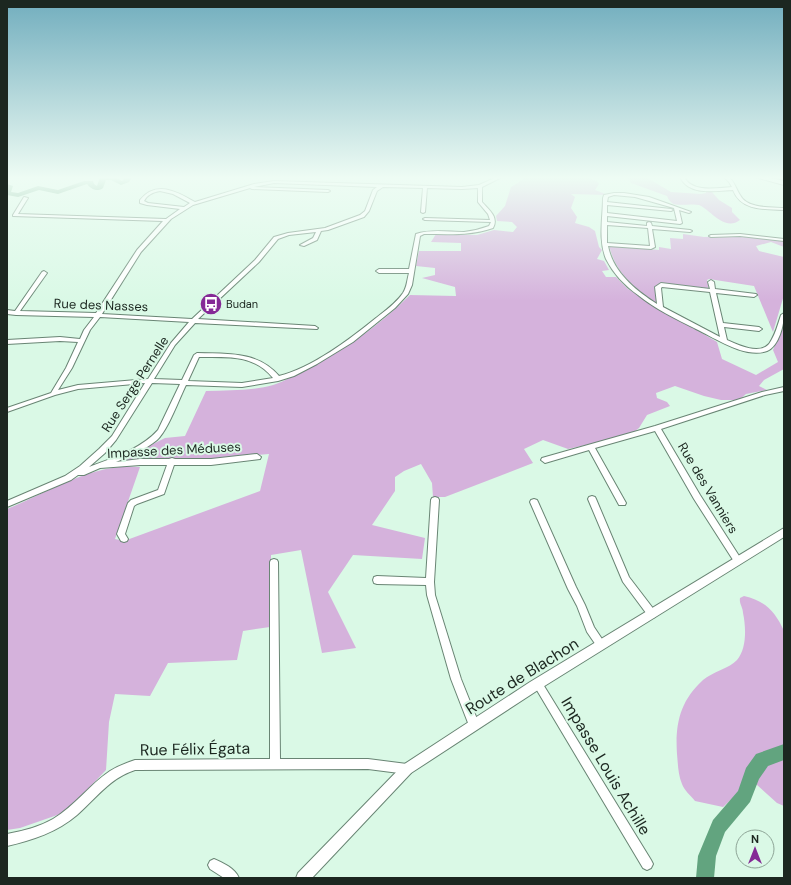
<svg xmlns="http://www.w3.org/2000/svg" width="791" height="885" viewBox="0 0 791 885" font-family="'DM Sans',sans-serif">
<rect width="100%" height="100%" fill="#daf9e6"/>
<g fill="#d5b2dc">
<path d="M526,177H585C590,180 595,178 599,184L595,190L608,195L571,194L575,197L571,208L577,217L575,223L589,227L595,231L599,247L602,250L597,259L604,261L609,270L602,271L606,277H616L628,289L717,342L722,359L756,375L778,362L773,350L780,333L784,319V369L764,380L759,386L767,390L746,394L739,400H721L704,396L675,386L656,393L657,398L667,402L670,406L647,415L639,428L630,435L568,449L543,440L524,449L533,463L445,497H433L432,483L421,464L404,471L395,477V491L372,525L425,538L422,559L353,555L328,592L356,648L322,653L301,550L271,555L270,627L243,631L237,660L168,663L150,696L115,694L109,722L106,770L66,812L20,828L7,830V509C49,492 94,462 140,467L115,539L124,541L260,491L269,454L201,460H121L165,438L185,436L206,391C228,390 252,391 273,385C281,383 290,377 298,374C339,354 378,327 410,295L456,296L455,287L422,278L435,275V268L416,266L419,251H461V243L431,242L436,234L477,235L494,230L513,232L517,227L512,222L497,221L496,216L505,206L511,187L524,179Z"/>
<path d="M628,177H646L671,192L701,194L706,193V191H711L719,200L732,208V212L740,220C724,232 710,209 699,205C692,203 677,207 672,203C669,201 668,198 667,196L631,183Z"/>
<path d="M683,234L704,237L738,236L784,241V247L771,242L756,246L759,251L784,257V295L773,332L754,286L709,279L707,280L709,289L660,284L655,287L656,303C633,288 615,272 609,245L659,250V247L671,249L670,238L683,239Z"/>
<path d="M744,596C765,601 775,611 784,631V806L777,803L756,784L744,783L738,793L723,807L695,801C691,796 684,790 682,784C678,775 678,764 677,754C675,724 680,701 703,680C712,672 730,668 737,660C747,648 746,627 743,613C743,607 739,604 740,598Z"/>
</g>
<g fill="none" stroke-linecap="round" stroke-linejoin="round">
<g fill="#62a47f" fill-rule="evenodd">
<path d="M100,177H115L122,181L126,177H132L129,182L121,185L111,180H106L103,188C97,193 90,188 87,184L58,194L39,190L18,197L7,195V184L13,186L11,192L18,193L38,186L58,190L84,181H93L94,184L97,186Z"/>
<path d="M784,744V760L768,766L759,779L750,802L725,832L716,856L714,878H696L698,856L713,820L738,791L746,768L756,754Z"/>
</g>
<g stroke="#698574" stroke-width="2">
<g id="minor">
<path d="M497,177H502L482,187V202C489,210 499,217 493,228C470,236 448,234 424,234L420,236L412,285L408,294L395,308L353,342L317,364L294,376L278,381L242,387L186,385C179,399 168,430 157,440C145,450 130,456 116,462L140,459H169L172,458L175,459H211L257,454L261,457L260,459L211,465H174L164,494L137,504L134,506L125,534L128,539L127,541L124,542L121,541L117,534L128,503L131,500L158,490L167,465H140L100,468L84,475H78L71,480L7,507V501L65,476L80,466L99,449L112,436L145,383L78,389L55,395L7,412V408L51,393L66,368L78,342L60,341L7,344V340L60,337L80,339L84,330L94,317L16,315L7,314V310L15,311L42,272L44,271L47,273L20,311L96,313L137,250L163,221L13,216V215L24,197L28,198L18,214L166,219L180,209L147,205L140,203V200C156,180 176,191 195,202L254,184L274,181L462,187L479,185ZM274,183L377,187L373,190L365,211L360,215L325,228L288,233L274,237L255,260L192,319L102,314L141,252L171,219L193,205L250,188L252,189L328,192L330,191L328,190L254,187ZM383,187L423,188L421,212L423,213L425,212L427,188L462,189L478,188V202L488,214L490,220L425,218L423,219L425,220L491,222L489,226C481,229 473,231 464,232C449,232 431,229 416,234L409,269H379L376,271L379,273H409C407,280 407,287 403,293C396,303 385,311 376,318C350,339 312,368 279,376C257,351 228,354 197,353L194,355L182,380L154,379L175,345L195,323L317,329L318,328L315,326L198,319L259,262L278,239L289,235L316,232L313,238L300,245L304,246L317,240L321,231L328,230L364,217L369,211L377,191ZM160,191L173,194L190,203L184,207L148,203L144,201C147,195 153,192 160,191ZM100,317L189,322L171,343L148,379L78,385L58,390L72,368L90,330ZM199,357C227,357 254,354 273,378L242,383L188,381ZM152,383L180,384L158,430C141,449 113,458 89,467L105,453L116,440Z"/>
<path d="M680,177H684C692,193 717,188 732,187L729,182L724,177H729C735,183 736,189 740,195C747,209 771,207 784,208V210C764,209 741,211 733,190C715,191 689,196 680,177Z"/>
<path d="M614,193H624L649,197L691,212L689,213L679,210L682,223L680,224L607,216V222L647,226V223L649,222L651,223L652,226L690,230L692,231L690,232L652,229L655,247L651,249L608,246C613,272 635,290 657,304L655,287L661,283L710,289L708,282L711,280L714,282L715,289L756,294L757,295L754,297L716,293L723,323L759,327L762,329L759,331L724,327L727,340C738,345 759,355 769,344C775,336 778,324 781,315L784,313C784,325 779,346 767,351C745,359 715,338 696,329C676,319 655,309 638,295C625,286 613,273 606,259C598,240 603,217 603,198L604,195ZM614,195L635,197L674,208L677,221L607,213V205L671,211L673,210L671,209L607,202L608,197ZM607,225L648,228L650,246L607,243ZM662,287L710,292L720,337L663,307L661,288Z"/>
<path d="M740,234L784,239V241L740,236L711,237L709,236L711,235Z"/>
<path d="M784,387V391L765,395L661,429L700,495L741,559L742,561L741,563L738,564L735,563L694,499L655,431L595,448L626,503L625,505H619L589,450L545,463L541,460L542,458L655,426L762,392Z"/>
<path d="M592,496L595,497L596,499L629,577L655,611L656,614L655,617L652,618L649,617L623,582L588,499L589,497Z"/>
<path d="M435,497L438,498L439,500L434,582L435,595L461,679L479,724L478,728L474,729L470,728L451,679L427,595L426,585L377,584L374,583L373,580L374,577L377,576L426,578L431,500L432,498Z"/>
<path d="M534,499L537,500L538,502L576,587L585,605L594,627L606,645L604,648L601,649L598,648L587,632L577,606L568,589L530,502L531,500Z"/>
<path d="M274,559L277,560L278,562L280,759H368L407,764L411,765L412,769L411,773L407,774L368,769L135,770C110,778 96,798 77,815C57,832 33,840 7,846V834C23,831 39,827 53,819C75,806 89,785 110,771C118,766 126,763 135,760L270,759V562L271,560Z"/>
<path d="M538,679L541,681L651,860L653,864L651,868L647,870L643,868L535,687L533,684L535,681Z"/>
<path d="M214,859C223,863 235,868 239,878H224L210,869L208,865L210,861Z"/>
</g>
</g>
<g stroke="#698574" stroke-width="2">
<path id="tertiary" d="M784,528V537L538,690L411,773L312,878H296L298,873L403,765L530,682Z"/>
</g>
<g stroke="#698574" stroke-width="2">
<path id="trunk" d="M755,177H767L784,181V185Z"/>
</g>
<use href="#minor" fill="#fff" fill-rule="evenodd"/>
<use href="#tertiary" fill="#fff" fill-rule="evenodd"/>
<use href="#trunk" fill="#fff" fill-rule="evenodd"/>
</g>
<linearGradient id="sky" x2="0" y2="1"><stop stop-color="#72aebe"/><stop offset="0.59" stop-color="#eefcf4"/><stop offset="1" stop-color="#eefcf4" stop-opacity="0"/></linearGradient>
<rect width="791" height="301" fill="url(#sky)"/>
<defs>
<g id="bus-disc" transform="scale(1.15)"><circle r="9.5" fill="#852a96" stroke="#daf9e6"/><path d="M-5-6H5V4H4V6H2V4H-2V6H-4V4H-5ZM-3.5-4V0h7V-4ZM-3.5 1.2v1.5H-2V1.2ZM2 1.2v1.5H3.5V1.2Z" fill="#fff"/></g>
</defs>
<g fill-rule="evenodd">
<use href="#bus-disc" x="211" y="304"/>
</g>
<g text-anchor="middle" dominant-baseline="central" stroke-width="4" stroke-linejoin="round" paint-order="stroke">
<g font-size="11" fill="#1c2720" stroke="#daf9e6" text-anchor="start">
<text x="226" y="304">Budan</text>
</g>
<g font-size="13" fill="#1c2720" stroke="#daf9e6">
<text transform="translate(101 305) rotate(2)">Rue des Nasses</text>
<text transform="translate(135 384) rotate(-57)">Rue Serge Pernelle</text>
<text transform="translate(174 450) rotate(-3)">Impasse des Méduses</text>
<text transform="translate(708 488) rotate(59)">Rue des Vanniers</text>
</g>
<g font-size="16" fill="#1c2720" stroke="#daf9e6">
<text transform="translate(522 676) rotate(-32)">Route de Blachon</text>
<text transform="translate(195 749) rotate(-1)">Rue Félix Égata</text>
<text transform="translate(606 766) rotate(59)">Impasse Louis Achille</text>
</g>
</g>
<rect width="791" height="885" fill="none" stroke="#1c2720" stroke-width="16"/>
<g transform="translate(755 849)"><circle r="19" fill="#daf9e6" stroke="#8ea597"/>
<path d="M0-3L7 15L0 10L-7 15Z" fill="#852a96"/>
<text y="-6" font-size="11" font-weight="bold" text-anchor="middle" fill="#1c2720">N</text>
</g>
</svg>
